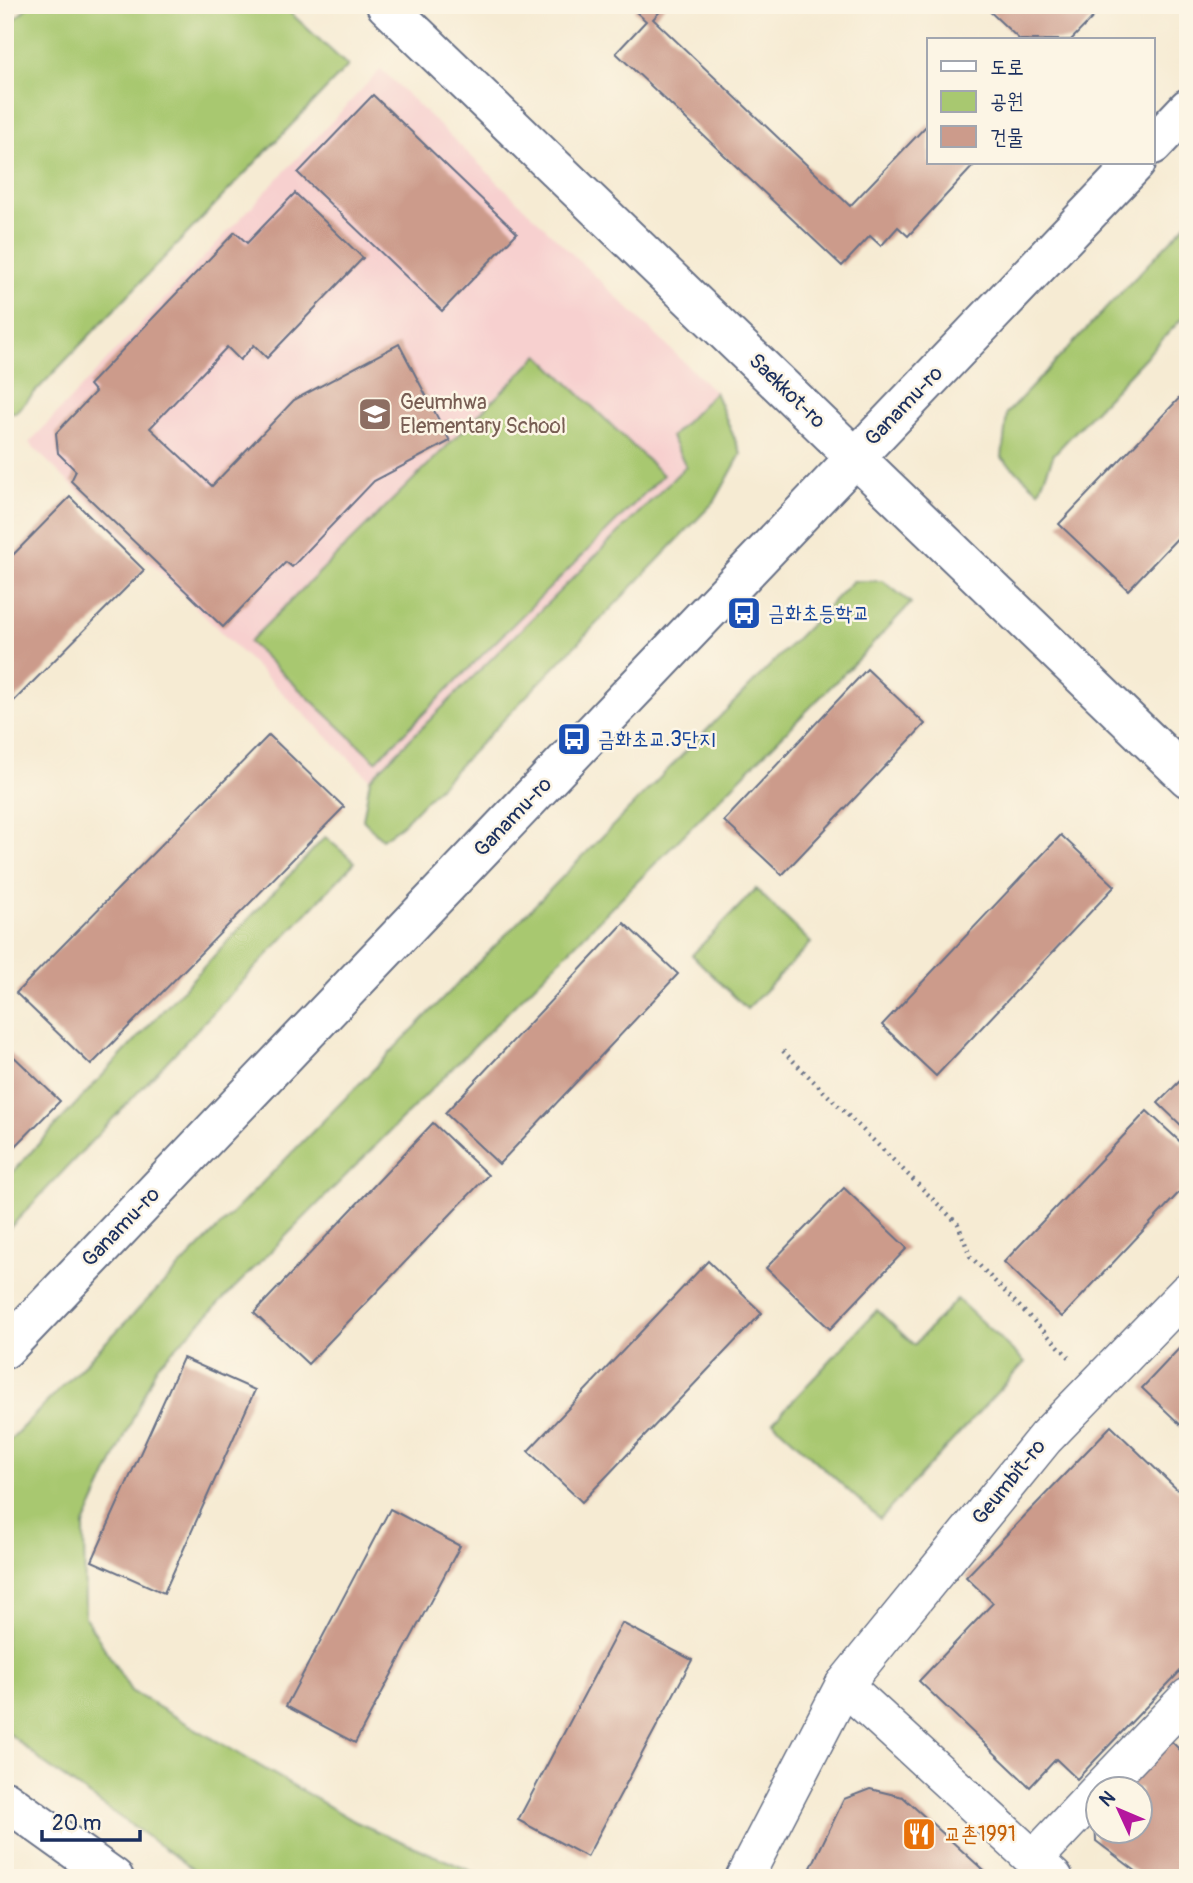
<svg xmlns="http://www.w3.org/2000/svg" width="1193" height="1883" viewBox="0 0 1193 1883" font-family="Pangolin,'Poor Story',sans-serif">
<rect width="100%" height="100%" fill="#fcf5e5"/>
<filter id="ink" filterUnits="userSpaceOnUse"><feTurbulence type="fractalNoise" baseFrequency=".0143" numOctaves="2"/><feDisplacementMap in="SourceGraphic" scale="14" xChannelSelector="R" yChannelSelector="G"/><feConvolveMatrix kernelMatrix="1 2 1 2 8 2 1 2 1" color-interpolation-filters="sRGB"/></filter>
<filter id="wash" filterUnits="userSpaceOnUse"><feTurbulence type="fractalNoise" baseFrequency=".00686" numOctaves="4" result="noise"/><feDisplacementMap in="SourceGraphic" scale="28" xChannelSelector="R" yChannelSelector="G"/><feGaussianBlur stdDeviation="1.57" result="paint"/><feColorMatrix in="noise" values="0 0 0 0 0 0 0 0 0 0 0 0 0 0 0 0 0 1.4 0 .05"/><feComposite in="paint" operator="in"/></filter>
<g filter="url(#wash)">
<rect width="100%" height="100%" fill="#f6ebd3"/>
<path fill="#f7d0cf" d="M381,69L715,392L671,437L686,466L370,779L29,443Z"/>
<g fill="#a8c870" stroke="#627c67" stroke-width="2">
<path d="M29,5H282L348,66L15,413L5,409V30Z"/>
<path d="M1188,222V312L1054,454L1039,491L1002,458L1007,413Z"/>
<path d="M539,355L663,475L376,761L249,642Z"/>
<path d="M715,392L741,454L715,501L401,826L382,839L363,820L370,779L686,466L671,437Z"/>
<path d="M853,581H883L911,603L868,649L157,1366L84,1525L85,1617L131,1691L356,1822L487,1878H211L196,1871L46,1765L5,1730V1445Z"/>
<path d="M325,837L355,862L5,1233V1180Z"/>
<path d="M756,889L811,943L747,1009L692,955Z"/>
<path d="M957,1299L1025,1362L880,1519L773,1422L877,1310L914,1345Z"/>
</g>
<g id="blocks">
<g fill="#cc9b8b">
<path d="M639,5H666L653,19L850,206L929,123V163H976L908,236L898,227L881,246L870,236L842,266L616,53L646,21L634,10Z"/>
<path d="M983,5H1105L1071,40H1020Z"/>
<path d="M373,95L517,233L442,311L298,173Z"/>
<path d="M295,193L363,258L267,358L254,345L240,360L227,347L150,428L212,486L294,400L399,344L450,441L374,481L292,567L286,562L223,627L71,481L76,471L58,453L56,433L95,392L89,385L235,232L247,243Z"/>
<path d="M1188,389V527L1128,590L1059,524Z"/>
<path d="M70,497L144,570L5,710V563Z"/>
<path d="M867,669L925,724L782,875L724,821Z"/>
<path d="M269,735L344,807L91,1065L16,993Z"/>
<path d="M1061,835L1115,886L936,1076L882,1025Z"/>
<path d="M624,923L678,974L499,1164L445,1113Z"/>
<path d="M5,1048L60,1101L5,1157Z"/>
<path d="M1188,1073V1132L1158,1103Z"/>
<path d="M1147,1111L1188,1149V1183L1062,1317L1004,1262Z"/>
<path d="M433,1123L488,1175L308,1364L254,1313Z"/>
<path d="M844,1188L907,1248L830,1329L766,1268Z"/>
<path d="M708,1261L762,1313L582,1502L528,1451Z"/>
<path d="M1188,1339V1432L1142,1388Z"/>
<path d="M183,1358L255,1390L164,1593L92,1561Z"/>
<path d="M1111,1426L1188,1500V1663L1077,1779L1056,1759L1030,1787L919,1681L993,1603L966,1577Z"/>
<path d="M390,1509L460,1546L355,1743L286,1706Z"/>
<path d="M622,1623L692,1660L587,1857L518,1820Z"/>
<path d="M1169,1739L1188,1758V1878H1145L1096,1841L1095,1817L1098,1813V1830H1140V1788H1122Z"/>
<path d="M870,1789L903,1797L992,1878H806L844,1799Z"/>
</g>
</g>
</g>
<g filter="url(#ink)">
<use href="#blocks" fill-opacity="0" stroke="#687187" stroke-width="2"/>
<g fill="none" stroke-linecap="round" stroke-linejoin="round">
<g stroke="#687187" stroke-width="40">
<g id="street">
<path d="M844,1685L1054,1878"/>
<path d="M1101,1788L1188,1697"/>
<path d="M1034,1859L1098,1791"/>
<path d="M744,1878L844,1685L1045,1438L1188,1291"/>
</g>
</g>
<g stroke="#687187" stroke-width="42">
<g id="secondary">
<path d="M386,5L1188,778"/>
<path d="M1153,145L1188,108"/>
<path d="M5,1349L1136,163"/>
<path d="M5,1800L114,1878"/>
</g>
</g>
<path stroke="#687187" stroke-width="4.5" stroke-dasharray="2 5" stroke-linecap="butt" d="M783,1051L958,1224L970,1256L1072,1360"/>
<use href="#street" stroke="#fff" stroke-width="37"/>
<use href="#secondary" stroke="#fff" stroke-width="38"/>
</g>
</g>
<defs>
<g id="school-square" transform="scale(1.75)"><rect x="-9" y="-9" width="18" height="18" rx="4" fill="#8d6e63" stroke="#fcf5e5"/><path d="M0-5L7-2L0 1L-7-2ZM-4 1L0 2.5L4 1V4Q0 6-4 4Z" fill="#fff"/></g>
<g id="bus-square" transform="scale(1.75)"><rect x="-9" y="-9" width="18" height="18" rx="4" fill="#1a4fb4" stroke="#fcf5e5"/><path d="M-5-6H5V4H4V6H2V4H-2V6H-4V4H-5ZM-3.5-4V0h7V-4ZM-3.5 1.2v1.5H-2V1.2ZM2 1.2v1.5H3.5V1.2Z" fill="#fff"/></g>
<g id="restaurant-square" transform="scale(1.75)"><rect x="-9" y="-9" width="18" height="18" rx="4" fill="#e8710a" stroke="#fcf5e5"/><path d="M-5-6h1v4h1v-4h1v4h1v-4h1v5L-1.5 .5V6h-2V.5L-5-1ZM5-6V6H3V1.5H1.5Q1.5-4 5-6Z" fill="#fff"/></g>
</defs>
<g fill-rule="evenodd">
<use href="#school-square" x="375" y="414"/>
<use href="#bus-square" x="744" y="613"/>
<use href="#bus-square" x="574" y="739"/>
<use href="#restaurant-square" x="919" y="1834"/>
</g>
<g text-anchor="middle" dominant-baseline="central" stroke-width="5" stroke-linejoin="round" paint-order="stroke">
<g font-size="21" fill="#1b2f5e" stroke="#fcf5e5">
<text transform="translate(787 391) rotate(44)">Saekkot-ro</text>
<text transform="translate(904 406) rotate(-46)">Ganamu-ro</text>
<text transform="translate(513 817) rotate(-46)">Ganamu-ro</text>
<text transform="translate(121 1227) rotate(-46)">Ganamu-ro</text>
<text transform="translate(1009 1482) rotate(-51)">Geumbit-ro</text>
</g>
<g font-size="21" fill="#785e54" stroke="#fcf5e5" text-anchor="start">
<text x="400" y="402">Geumhwa<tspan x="400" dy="24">Elementary School</tspan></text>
</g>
<g font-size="21" fill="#164399" stroke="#fcf5e5" text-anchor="start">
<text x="768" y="613">금화초등학교</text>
<text x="598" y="739">금화초교.3단지</text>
</g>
<g font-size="21" fill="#c56008" stroke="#fcf5e5" text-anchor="start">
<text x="944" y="1834">교촌1991</text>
</g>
</g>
<rect width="1193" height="1883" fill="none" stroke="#fcf5e5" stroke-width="28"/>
<rect x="927" y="38" width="228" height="126" fill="#fcf5e5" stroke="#a2a6af" stroke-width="2"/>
<rect x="941" y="61" width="35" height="10" fill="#ffffff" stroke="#a2a6af" stroke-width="2"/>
<text x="990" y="74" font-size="21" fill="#1b2f5e">도로</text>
<rect x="941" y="91" width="35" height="21" fill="#a8c870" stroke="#a2a6af" stroke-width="2"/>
<text x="990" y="108" font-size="21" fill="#1b2f5e">공원</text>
<rect x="941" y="126" width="35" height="21" fill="#cc9b8b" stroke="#a2a6af" stroke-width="2"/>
<text x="990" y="144" font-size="21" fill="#1b2f5e">건물</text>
<g transform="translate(1119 1810) rotate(314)"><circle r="33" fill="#fcf5e5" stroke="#a2a6af" stroke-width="2"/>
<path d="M0-5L12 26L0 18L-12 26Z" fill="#b5179e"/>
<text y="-10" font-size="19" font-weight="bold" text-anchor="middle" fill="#1b2f5e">N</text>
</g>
<path d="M42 1830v10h98v-10" fill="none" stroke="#1b2f5e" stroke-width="3.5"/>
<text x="52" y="1830" font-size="21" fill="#1b2f5e" stroke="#fcf5e5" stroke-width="5" paint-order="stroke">20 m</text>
</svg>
